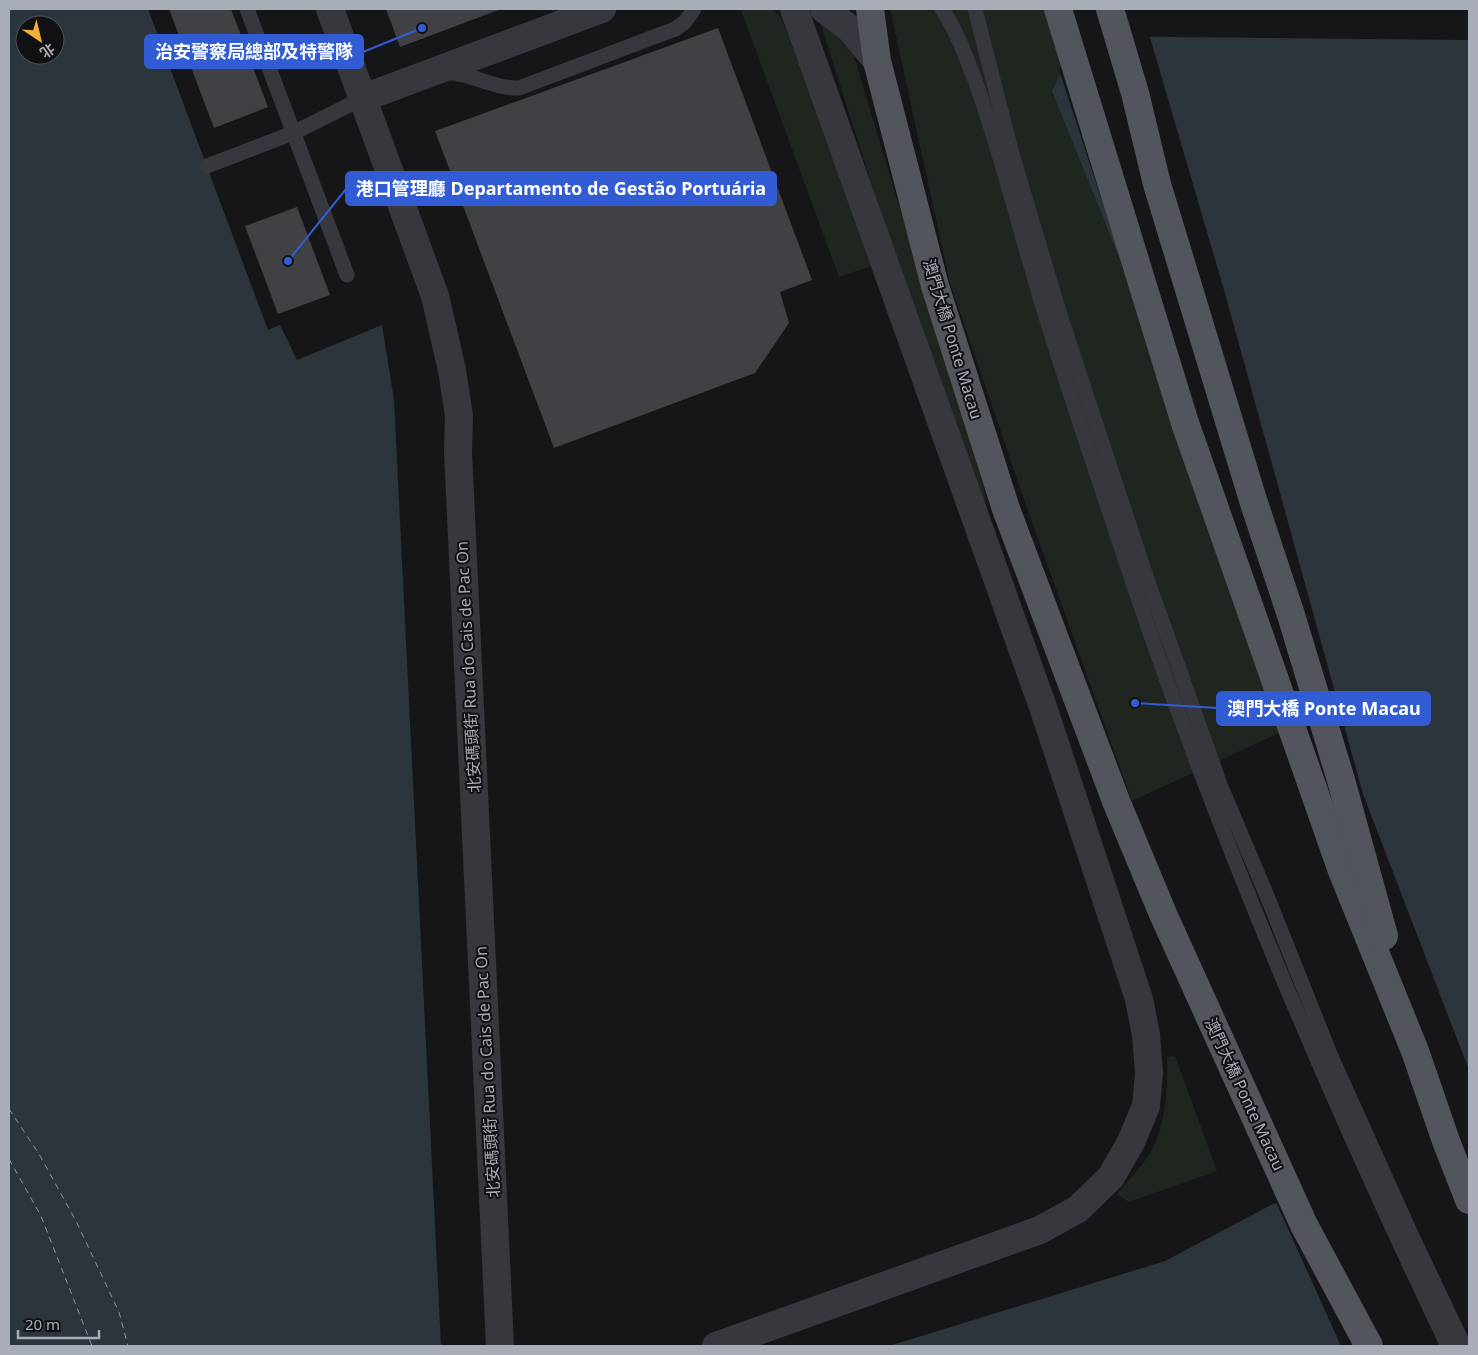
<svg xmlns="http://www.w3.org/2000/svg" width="1478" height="1355" viewBox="0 0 1478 1355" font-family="'Noto Sans','Noto Sans SC',sans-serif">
<rect width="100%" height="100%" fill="#161618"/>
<g fill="#1e261f">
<path d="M745,9H773L782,19L874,265L839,277L741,10Z"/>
<path d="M890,9H1070L1307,720L1132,801L1026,505L950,283Z"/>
<path d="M821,18L854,56L985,492L987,520L911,307L820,22Z"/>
<path d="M1175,1056L1217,1171L1129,1202L1117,1194C1128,1180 1143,1166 1151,1151C1166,1125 1168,1086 1167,1057Z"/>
</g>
<g fill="#2c353c" fill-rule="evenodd">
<path d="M9,9H148L268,330L280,325L297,360L382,325L394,400L441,1346H9ZM25,25H55V55H25Z"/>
<path d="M1079,36L1469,40V1346H889L1165,1261L1273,1204L1398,1161L1430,1137L1445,1100L1443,1061L1427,1017L1052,91Z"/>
</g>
<path fill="#161618" d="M1078,33L1149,34L1224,290L1363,794L1469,1070V1346H1341L1275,1200L1397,1158L1428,1135L1443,1100L1440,1062L1425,1018L1139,314L1059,70Z"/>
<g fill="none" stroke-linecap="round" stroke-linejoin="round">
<g stroke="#7f9bb3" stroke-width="1" stroke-dasharray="6 5" stroke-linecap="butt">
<path d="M9,1109L39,1154L76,1221L119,1312L128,1346"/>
<path d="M9,1159L41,1216L92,1346"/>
</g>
</g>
<g fill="#404145">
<path d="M169,9H231L268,107L214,128Z"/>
<path d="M386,9H501L400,47Z"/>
<path d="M718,28L812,280L780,292L789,323L755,373L554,448L435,131Z"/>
<path d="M297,207L330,295L278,314L245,226Z"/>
</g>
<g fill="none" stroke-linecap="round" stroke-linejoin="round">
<g stroke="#37383d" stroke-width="15">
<path d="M247,9L347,275"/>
<path d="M942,9C957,31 965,55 975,80C997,141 1013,204 1031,266C1057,359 1089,449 1119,541C1209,816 1323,1085 1448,1346"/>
<path d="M975,9L1012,154L1060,315L1146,576L1221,787L1267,896L1330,1054L1411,1234L1464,1346"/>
<path d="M443,73C468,71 492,89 519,88L675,29L685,22L694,9"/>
<path d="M207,166L293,133L363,98"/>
</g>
<g stroke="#37383d" stroke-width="28">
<path d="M330,9L435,296L452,370L459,416L458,452L500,1346"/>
<path d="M824,9L849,28L877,61"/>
<path d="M363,98L602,9"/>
<path d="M716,1346L1040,1230L1078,1209L1111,1177L1131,1142L1146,1106L1149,1073L1146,1035L1139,999L1044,710L794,9"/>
</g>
<g stroke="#53555c" stroke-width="28">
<path d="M870,9L877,61L935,286L1006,509L1116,801L1163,914L1304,1225L1369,1346"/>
<path d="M1058,9L1185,423L1342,871L1415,1051L1446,1141L1469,1200"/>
<path d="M1110,9L1135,93L1157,184L1253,500L1291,615L1341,780L1384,936"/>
</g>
</g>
<g text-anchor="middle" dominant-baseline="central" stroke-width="4" stroke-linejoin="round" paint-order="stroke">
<g font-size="16" fill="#a8adb8" stroke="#111113">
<text transform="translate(953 339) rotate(73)">澳門大橋 Ponte Macau</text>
<text transform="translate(468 667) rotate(-93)">北安碼頭街 Rua do Cais de Pac On</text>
<text transform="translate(487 1072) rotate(-93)">北安碼頭街 Rua do Cais de Pac On</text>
<text transform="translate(1245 1094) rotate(65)">澳門大橋 Ponte Macau</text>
</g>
</g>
<path fill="none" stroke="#325cd3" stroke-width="2" d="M422 28L363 52M288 261L346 189M1135 703L1217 708"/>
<g fill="#325cd3" stroke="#111113" stroke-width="2">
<circle cx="422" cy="28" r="5"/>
<circle cx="288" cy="261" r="5"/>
<circle cx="1135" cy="703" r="5"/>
</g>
<g fill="#325cd3" stroke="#325cd3" stroke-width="2">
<rect x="145" y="35" width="218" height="33" rx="5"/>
<rect x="346" y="172" width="430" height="33" rx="5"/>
<rect x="1217" y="692" width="213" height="33" rx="5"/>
</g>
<g font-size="18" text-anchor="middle" font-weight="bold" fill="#fff">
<text x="254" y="58">治安警察局總部及特警隊</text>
<text x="561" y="195">港口管理廳 Departamento de Gestão Portuária</text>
<text x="1324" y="715">澳門大橋 Ponte Macau</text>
</g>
<rect width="1478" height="1355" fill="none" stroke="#a8adb8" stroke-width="20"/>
<g transform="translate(40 40) rotate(145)"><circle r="24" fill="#111113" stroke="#4d4f55"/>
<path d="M0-4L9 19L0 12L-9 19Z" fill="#f2b134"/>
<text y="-8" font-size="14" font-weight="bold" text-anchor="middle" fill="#a8adb8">北</text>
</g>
<path d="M18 1330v8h81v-8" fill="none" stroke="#a8adb8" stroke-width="2.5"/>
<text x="25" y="1330" font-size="15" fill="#a8adb8" stroke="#111113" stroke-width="4" paint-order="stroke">20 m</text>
</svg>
